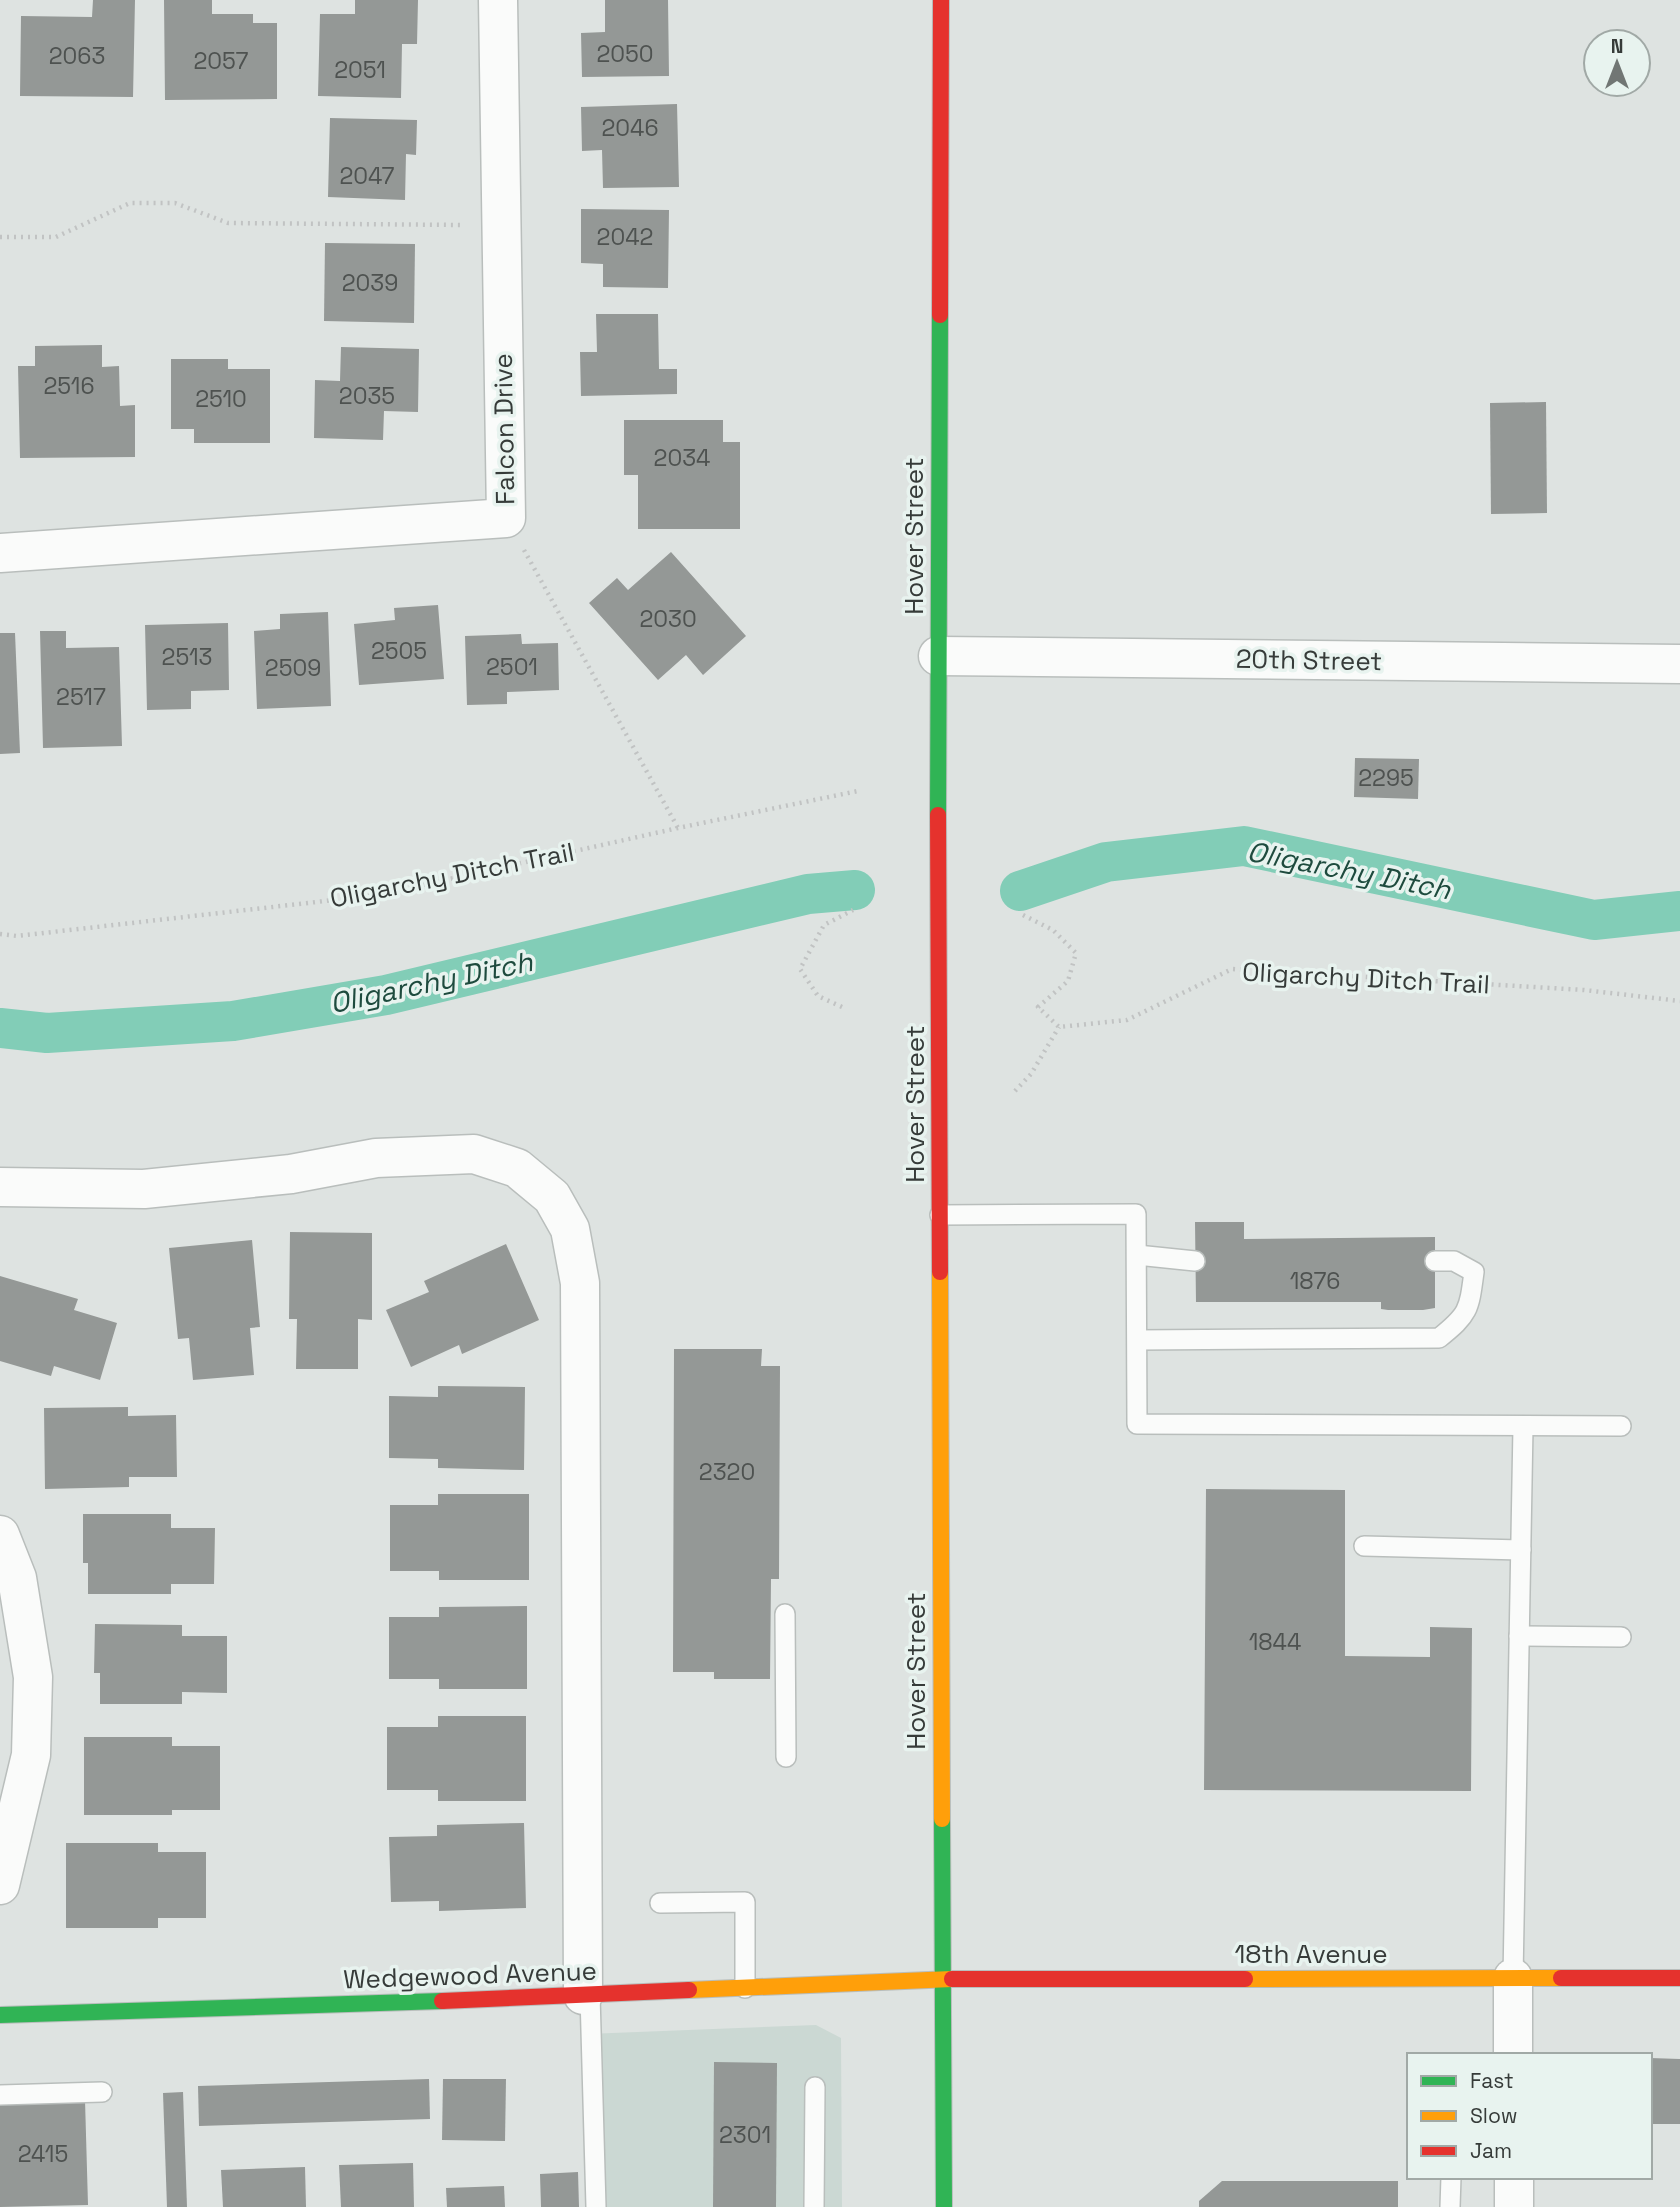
<svg xmlns="http://www.w3.org/2000/svg" width="1680" height="2207" viewBox="0 0 1680 2207" font-family="'Space Grotesk',sans-serif">
<rect width="100%" height="100%" fill="#dee3e1"/>
<path fill="#cbd8d3" d="M816,2025L841,2038L842,2207H592L587,2034Z"/>
<g fill="none" stroke-linecap="round" stroke-linejoin="round">
<g stroke="#82cdb7" stroke-width="40">
<path d="M1020,891L1106,862L1244,846L1594,920L1680,911"/>
<path d="M0,1028L47,1033L233,1021L386,995L808,894L855,890"/>
</g>
</g>
<g fill="#949896">
<path d="M93,0H135L133,97L20,96L21,16L92,17Z"/>
<path d="M164,0H212V14H253V23H277V99L165,100Z"/>
<path d="M355,0H418L417,44H402L401,98L318,96L320,14H355Z"/>
<path d="M605,0H668L669,76L582,77L581,33L605,32Z"/>
<path d="M677,104L679,187L603,188L602,150L582,151L581,107Z"/>
<path d="M330,118L417,120L416,155L406,154L405,200L328,197Z"/>
<path d="M581,209L669,210L668,288L603,287V264L581,263Z"/>
<path d="M325,243L415,244L414,323L324,321Z"/>
<path d="M596,314H658L659,369H677V394L581,396L580,352H597Z"/>
<path d="M102,345V367L119,366L120,406L135,405V457L20,458L18,366H35V346Z"/>
<path d="M341,347L419,349L418,412L384,411L383,440L314,438L315,380L340,381Z"/>
<path d="M171,359H228V369H270V443H194V429H171Z"/>
<path d="M1546,402L1547,513L1491,514L1490,403Z"/>
<path d="M624,420H723V442H740V529H638V475H624Z"/>
<path d="M671,552L746,636L703,675L686,655L658,680L589,603L617,578L628,590Z"/>
<path d="M438,605L444,679L359,685L354,624L395,620L394,608Z"/>
<path d="M328,612L331,706L257,709L254,631L280,629V614Z"/>
<path d="M228,623L229,690L191,691V709L147,710L145,625Z"/>
<path d="M40,631H66V648L119,647L122,746L43,748Z"/>
<path d="M0,633H15L20,753L0,754Z"/>
<path d="M521,634L522,644L558,643L559,690L507,692V704L467,705L465,636Z"/>
<path d="M1355,758L1419,759L1418,799L1354,797Z"/>
<path d="M1195,1222H1244V1239L1435,1237V1308L1423,1310H1388L1381,1309V1302H1196Z"/>
<path d="M290,1232L372,1233V1320L358,1319V1369H296L297,1319H289Z"/>
<path d="M252,1240L260,1327L250,1328L254,1375L193,1380L189,1338L178,1339L169,1248Z"/>
<path d="M506,1244L539,1320L462,1354L459,1345L411,1367L386,1310L429,1292L424,1281Z"/>
<path d="M0,1276L78,1299L74,1310L117,1323L100,1380L54,1366L51,1376L0,1361Z"/>
<path d="M674,1349H762L761,1366H780L779,1579H771L770,1679H714V1672H673Z"/>
<path d="M438,1386L525,1387L524,1470L438,1468V1459L389,1458V1396L438,1397Z"/>
<path d="M128,1407V1416L176,1415L177,1477H129V1487L45,1489L44,1408Z"/>
<path d="M1206,1489L1345,1490V1656L1430,1657V1627L1472,1628L1471,1791L1204,1790Z"/>
<path d="M438,1494H529V1580H439V1571H390V1505H438Z"/>
<path d="M83,1514H171V1528H215L214,1584H171V1594H88V1563H83Z"/>
<path d="M527,1606V1689H439V1679H389V1617H439V1607Z"/>
<path d="M95,1624L182,1625V1636H227V1693L182,1692V1704H100V1673H94Z"/>
<path d="M438,1716H526V1801H438V1790H387V1727H438Z"/>
<path d="M84,1737H172V1746H220V1810H172V1815H84Z"/>
<path d="M524,1823L526,1908L439,1911V1901L391,1902L389,1837L437,1836V1825Z"/>
<path d="M66,1843H158V1852H206V1918H158V1928H66Z"/>
<path d="M1650,2058L1680,2059V2124H1650Z"/>
<path d="M714,2062L777,2063L776,2207H713Z"/>
<path d="M429,2079L430,2119L199,2126L198,2086Z"/>
<path d="M443,2079H506L505,2141L442,2140Z"/>
<path d="M183,2092L187,2207H167L163,2093Z"/>
<path d="M85,2100L88,2205L0,2207V2103Z"/>
<path d="M413,2163L414,2207H341L339,2165Z"/>
<path d="M305,2167L306,2207H223L221,2170Z"/>
<path d="M578,2172L579,2207H541L540,2174Z"/>
<path d="M1222,2181H1398V2207H1199V2201Z"/>
<path d="M504,2186L505,2207H447L446,2188Z"/>
</g>
<g fill="none" stroke-linecap="round" stroke-linejoin="round">
<g stroke="#b9bebc" stroke-width="22">
<g id="lane">
<path d="M940,1215L1136,1214L1137,1424L1621,1426"/>
<path d="M1137,1255L1195,1261"/>
<path d="M1138,1340L1439,1338C1469,1314 1469,1310 1474,1272L1454,1261H1435"/>
<path d="M1364,1546L1521,1550"/>
<path d="M785,1614L786,1757"/>
<path d="M1519,1636L1621,1637"/>
<path d="M660,1903L745,1902V1988"/>
<path d="M1513,1978L1523,1427"/>
<path d="M590,1995L596,2207"/>
<path d="M0,2095L102,2092"/>
<path d="M814,2207L815,2087"/>
<path d="M1450,2207L1451,2177"/>
</g>
</g>
<g stroke="#b9bebc" stroke-width="41">
<g id="street">
<path d="M0,553L506,518L498,0"/>
<path d="M938,656L1680,664"/>
<path d="M0,1187L144,1189L291,1174L376,1158L474,1154L517,1168L552,1197L570,1229L580,1283L583,1995"/>
<path d="M0,1535L17,1578L33,1677L31,1755L0,1885"/>
<path d="M1513,1978V2055"/>
<path d="M1514,2177V2207"/>
</g>
</g>
<g stroke="#b9bebc" stroke-width="18">
<g id="fast">
<path d="M938,815L940,315"/>
<path d="M942,1819L944,2207"/>
<path d="M0,2015L442,2001"/>
</g>
</g>
<g stroke="#b9bebc" stroke-width="18">
<g id="slow">
<path d="M940,1272L942,1819"/>
<path d="M1245,1979L1561,1978"/>
<path d="M689,1990L952,1979"/>
</g>
</g>
<g stroke="#b9bebc" stroke-width="18">
<g id="jam">
<path d="M940,315L941,0"/>
<path d="M938,815L940,1272"/>
<path d="M1561,1978H1680"/>
<path d="M952,1979H1245"/>
<path d="M442,2001L689,1990"/>
</g>
</g>
<g stroke="#c1c3c3" stroke-width="4.5" stroke-dasharray="2 5" stroke-linecap="butt">
<path d="M0,237H56L130,203H175L228,223L464,225"/>
<path d="M524,550L678,828"/>
<path d="M1023,915L1053,930L1076,953L1068,981L1038,1007L1059,1027L1127,1020L1232,969L1584,990L1680,1001"/>
<path d="M0,934L17,936L378,895L678,828L858,791"/>
<path d="M842,1007L818,996L800,969L824,925L853,910"/>
<path d="M1015,1091L1031,1074L1059,1027"/>
</g>
<use href="#lane" stroke="#fafbfa" stroke-width="19"/>
<use href="#street" stroke="#fafbfa" stroke-width="38"/>
<use href="#fast" stroke="#30b455" stroke-width="16"/>
<use href="#slow" stroke="#ff9f0a" stroke-width="16"/>
<use href="#jam" stroke="#e5322d" stroke-width="16"/>
</g>
<g text-anchor="middle" dominant-baseline="central" stroke-width="7" stroke-linejoin="round" paint-order="stroke">
<g font-size="23" fill="#4e5250">
<text x="625" y="54">2050</text>
<text x="77" y="56">2063</text>
<text x="221" y="61">2057</text>
<text x="360" y="70">2051</text>
<text x="630" y="128">2046</text>
<text x="367" y="176">2047</text>
<text x="625" y="237">2042</text>
<text x="370" y="283">2039</text>
<text x="69" y="386">2516</text>
<text x="367" y="396">2035</text>
<text x="221" y="399">2510</text>
<text x="682" y="458">2034</text>
<text x="668" y="619">2030</text>
<text x="399" y="651">2505</text>
<text x="187" y="657">2513</text>
<text x="512" y="667">2501</text>
<text x="293" y="668">2509</text>
<text x="81" y="697">2517</text>
<text x="1386" y="778">2295</text>
<text x="1315" y="1281">1876</text>
<text x="727" y="1472">2320</text>
<text x="1275" y="1642">1844</text>
<text x="745" y="2135">2301</text>
<text x="43" y="2154">2415</text>
</g>
<g font-size="26" fill="#363b39" stroke="#e8f3ef">
<text transform="translate(504 429) rotate(-91)">Falcon Drive</text>
<text transform="translate(914 536) rotate(-90)">Hover Street</text>
<text transform="translate(1309 660) rotate(1)">20th Street</text>
<text transform="translate(452 875) rotate(-11)">Oligarchy Ditch Trail</text>
<text transform="translate(1366 978) rotate(3)">Oligarchy Ditch Trail</text>
<text transform="translate(915 1104) rotate(-90)">Hover Street</text>
<text transform="translate(916 1671) rotate(-90)">Hover Street</text>
<text x="1311" y="1954">18th Avenue</text>
<text transform="translate(470 1975) rotate(-2)">Wedgewood Avenue</text>
</g>
<g font-size="28" font-style="italic" fill="#1e4b3e" stroke="#e8f3ef">
<text transform="translate(1349 870) rotate(11)">Oligarchy Ditch</text>
<text transform="translate(431 982) rotate(-12)">Oligarchy Ditch</text>
</g>
</g>
<rect x="1407" y="2053" width="245" height="126" fill="#e8f3ef" stroke="#a1a9a6" stroke-width="2"/>
<rect x="1421" y="2076" width="35" height="10" fill="#30b455" stroke="#a1a9a6" stroke-width="2"/>
<text x="1470" y="2088" font-size="21" fill="#363b39">Fast</text>
<rect x="1421" y="2111" width="35" height="10" fill="#ff9f0a" stroke="#a1a9a6" stroke-width="2"/>
<text x="1470" y="2123" font-size="21" fill="#363b39">Slow</text>
<rect x="1421" y="2146" width="35" height="10" fill="#e5322d" stroke="#a1a9a6" stroke-width="2"/>
<text x="1470" y="2158" font-size="21" fill="#363b39">Jam</text>
<g transform="translate(1617 63)"><circle r="33" fill="#e8f3ef" stroke="#a1a9a6" stroke-width="2"/>
<path d="M0-5L12 26L0 18L-12 26Z" fill="#717674"/>
<text y="-10" font-size="19" font-weight="bold" text-anchor="middle" fill="#363b39">N</text>
</g>
</svg>
